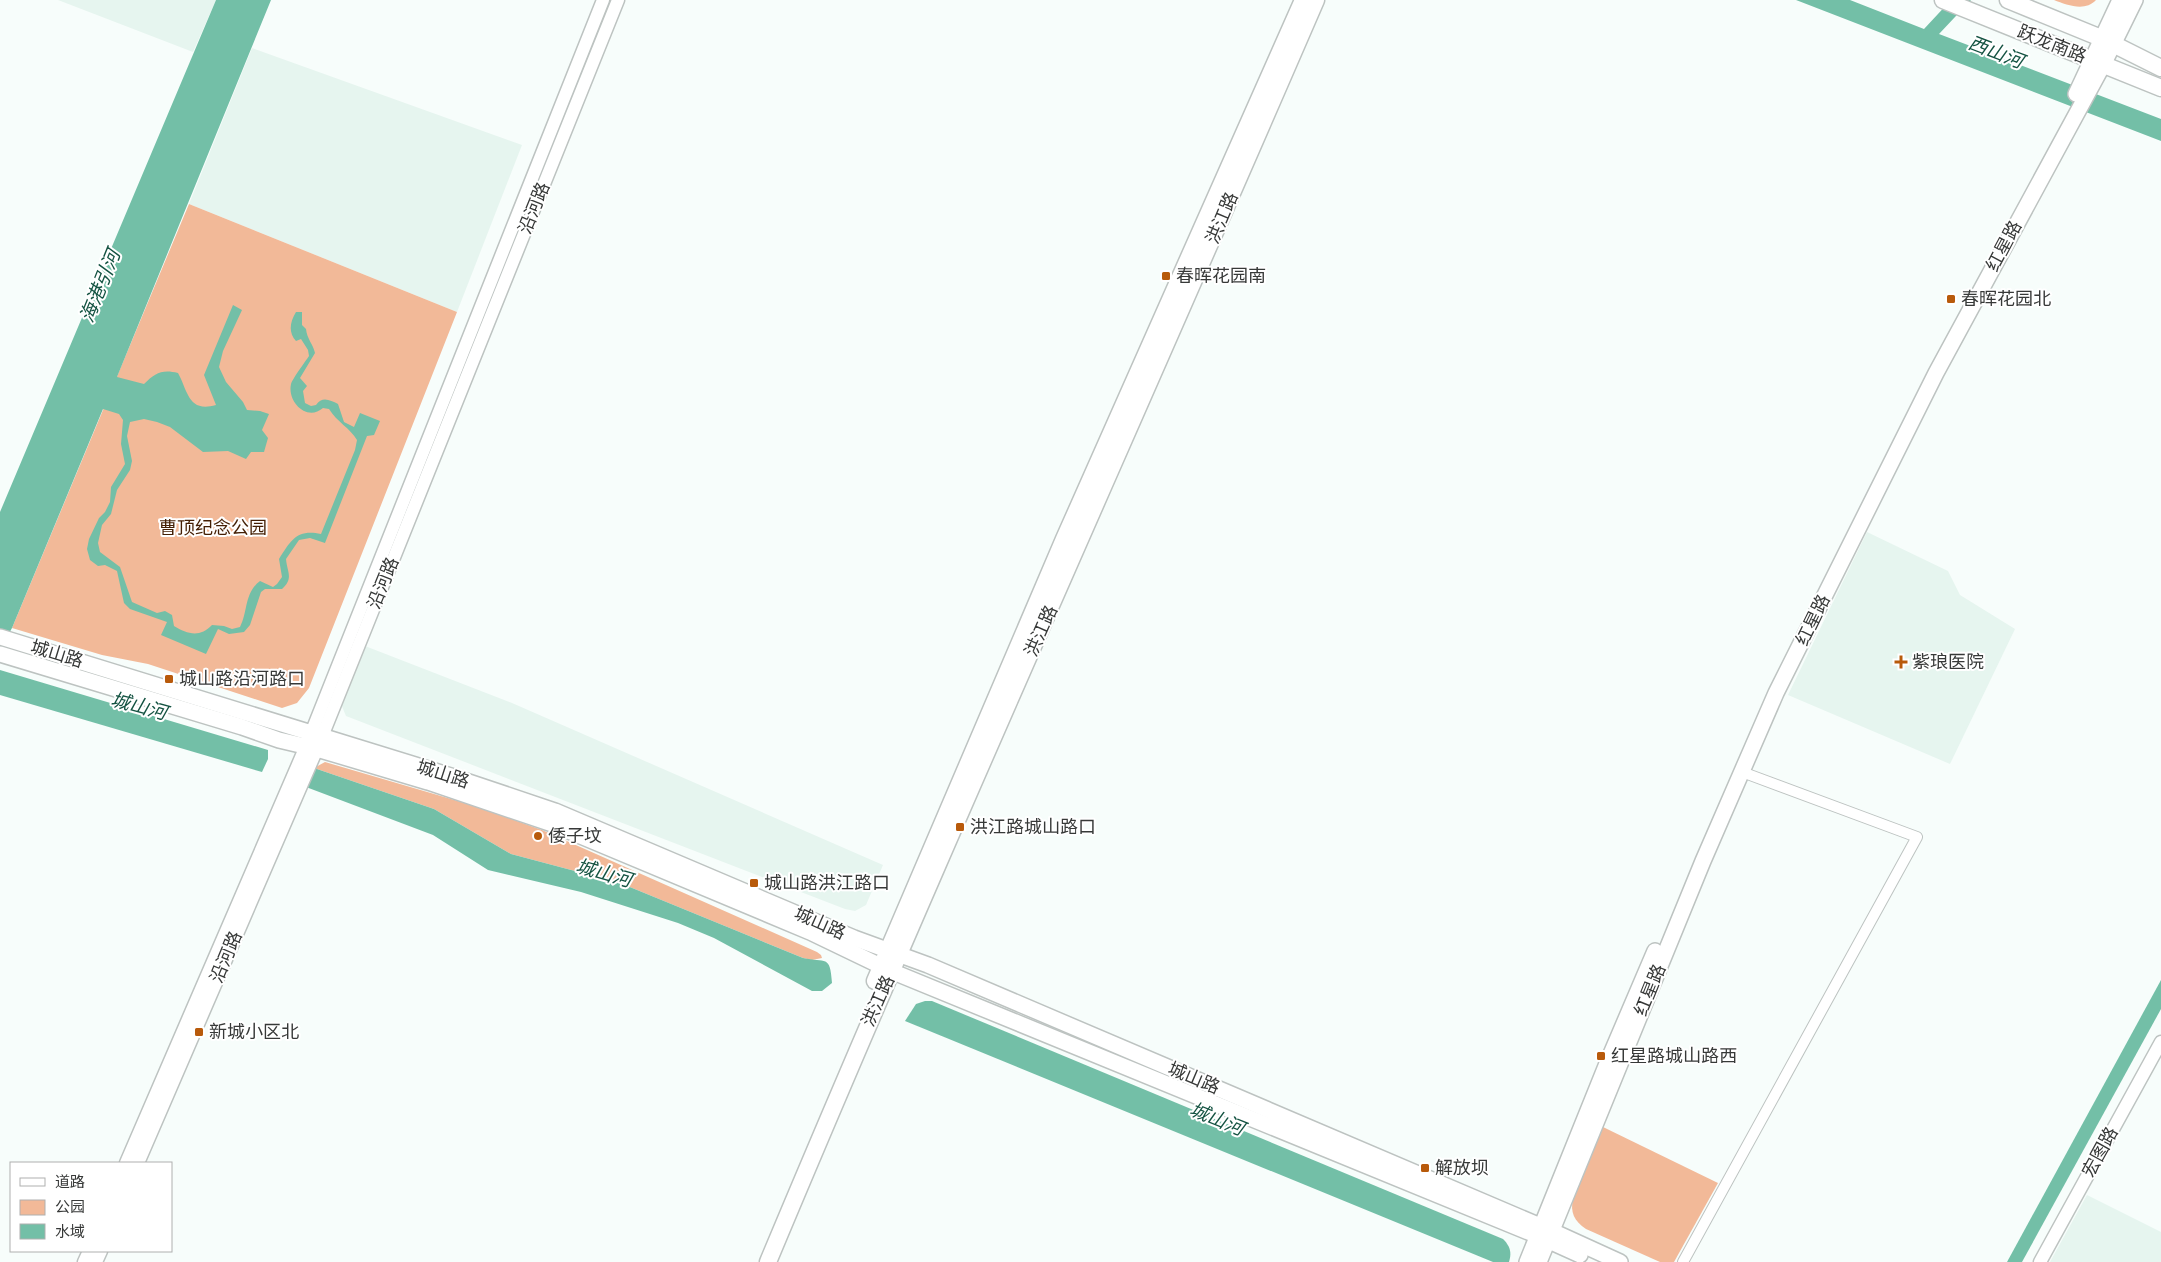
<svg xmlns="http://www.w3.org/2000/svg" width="2161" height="1262" viewBox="0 0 2161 1262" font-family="'Fira Sans','Noto Sans SC',sans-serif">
<rect width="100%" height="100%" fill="#f7fdfb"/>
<g fill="#e6f5ef">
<path d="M58,0H216L193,52Z"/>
<path d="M252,48L522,145L457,312L189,204Z"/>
<path d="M1867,532L1948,571L1960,595L2015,629L1950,764L1788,695Z"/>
<path d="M365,646L512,703L883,865L866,905L855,911L845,909L346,716L341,704Z"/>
<path d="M2087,1195L2161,1232V1262H2050Z"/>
</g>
<g fill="#f2b998">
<path d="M2054,0H2096C2085,12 2067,5 2054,0Z"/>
<path d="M189,204L457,312L309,688L297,703L282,708L148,664L102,655L12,628Z"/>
<path d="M325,762L475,806L542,830L817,952L821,955L822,958L812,960L803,958L620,883L511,854L434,809L314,768Z"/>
<path d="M1603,1127L1718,1183L1674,1262H1660L1586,1229C1574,1221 1570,1212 1573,1199Z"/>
</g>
<g fill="#73bfa7">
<path d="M216,0H271L117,377L144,384C155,373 162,369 178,373C188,391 188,413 216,405L204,375L233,305L242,310L223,351L219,367L226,382L243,402L247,410L260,411L269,414L262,430L268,438L264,452H251L246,459L228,451L203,452L170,427L157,422L144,419L130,422L127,436L132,461L130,470L117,490L111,514L102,525L98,543L100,552L120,567L132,602L157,613L165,611L172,615L174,626C187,634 200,638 212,625L224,626L232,629L240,627C248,612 244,593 260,581L273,587L277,584L282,577L279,559C291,540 297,529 321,534L355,450L357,440C350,428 337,422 329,409L323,408C307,422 287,402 291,384C293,378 305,362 309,356L308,350L301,339L296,341C288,332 290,322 296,312H302V325L306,329C307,339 313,344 315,353L300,378L307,386L303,391L305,403L311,406L316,405C322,396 330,400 338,404L344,422L354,427L360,413L380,421L374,435L367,436L325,543L310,538L299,540L286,559C287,572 294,578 282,589H265L261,592L250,625L244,632L229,634L218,629L206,654L161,635L167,622L130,609L124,603L117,571L105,565L98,566L90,560L87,549L89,539L99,518L105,512L110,502L111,487L125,464L121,444L123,420L119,414L103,409L12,628L0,650V512Z"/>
<path d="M1796,0H1850L1924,29L1951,0H1971L1939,34L2161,119V141Z"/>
<path d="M0,670L268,750V759L262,772L0,695Z"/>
<path d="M314,768L434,809L511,854L620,883L803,958C826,963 830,954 832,983L822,991H812L714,938L678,923L581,892L488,870L433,835L306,787Z"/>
<path d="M2161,980V1009L2022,1262H2007Z"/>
<path d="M925,1001H932L1503,1239C1510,1246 1512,1252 1509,1262H1493L905,1021L916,1004Z"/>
</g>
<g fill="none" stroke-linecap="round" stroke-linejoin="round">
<g stroke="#bdc3c1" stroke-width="12">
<path id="minor" d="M1683,1262L1917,837L1742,772"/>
</g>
<g stroke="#bdc3c1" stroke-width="15">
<g id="tertiary">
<path d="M126,1163L306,746L603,0"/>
<path d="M138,1163L317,749L618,0"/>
<path d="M84,1262L89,1251"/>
<path d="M96,1262L101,1251"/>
<path d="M2040,1262L2161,1042"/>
</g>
</g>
<g stroke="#bdc3c1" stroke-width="18">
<g id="secondary">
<path d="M2076,94L2120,0"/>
<path d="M0,637L451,776L555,811L854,938L928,965L1552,1231L1620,1262"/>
<path d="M0,654L242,727L279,740L317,749L428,782L552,824L810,932L891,971L1538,1236L1580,1255"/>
<path d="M1527,1262L1608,1061L1655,951"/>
<path d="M1539,1262L1703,861L1776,693L1936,373L2103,65L2135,0"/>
</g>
</g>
<g stroke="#bdc3c1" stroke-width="19">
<g id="primary">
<path d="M1943,0L2161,88"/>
<path d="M2008,0L2101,38L2161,68"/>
<path d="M875,981L1064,539L1303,0"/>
<path d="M768,1262C945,839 1134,421 1316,0"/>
</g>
</g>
<use href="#minor" stroke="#fff" stroke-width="10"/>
<use href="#tertiary" stroke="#fff" stroke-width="12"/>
<use href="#secondary" stroke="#fff" stroke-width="15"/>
<use href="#primary" stroke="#fff" stroke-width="16"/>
</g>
<g fill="#b85a0b" stroke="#fff" stroke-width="2">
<rect x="1161" y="271" width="10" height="10" rx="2.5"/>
<rect x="1946" y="294" width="10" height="10" rx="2.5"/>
<path d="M1898.5 654.5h5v5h5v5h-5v5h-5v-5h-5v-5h5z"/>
<rect x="164" y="674" width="10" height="10" rx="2.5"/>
<rect x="955" y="822" width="10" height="10" rx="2.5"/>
<circle cx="538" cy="836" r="5"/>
<rect x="749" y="878" width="10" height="10" rx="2.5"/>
<rect x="194" y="1027" width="10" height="10" rx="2.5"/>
<rect x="1596" y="1051" width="10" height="10" rx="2.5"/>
<rect x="1420" y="1163" width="10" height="10" rx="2.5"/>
</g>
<g text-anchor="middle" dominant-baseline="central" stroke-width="4" stroke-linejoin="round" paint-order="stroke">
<g font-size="18" fill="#373938" stroke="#fff">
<text transform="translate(2052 44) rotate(22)">跃龙南路</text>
<text transform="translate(534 208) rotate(-68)">沿河路</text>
<text transform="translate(1222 218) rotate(-67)">洪江路</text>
<text transform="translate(2004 246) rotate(-62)">红星路</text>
<text transform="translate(383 583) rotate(-68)">沿河路</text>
<text transform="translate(1813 620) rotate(-64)">红星路</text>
<text transform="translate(1041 631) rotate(-66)">洪江路</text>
<text transform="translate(57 654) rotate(17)">城山路</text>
<text transform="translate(443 774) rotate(18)">城山路</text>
<text transform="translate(820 923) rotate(24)">城山路</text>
<text transform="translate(226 957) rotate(-67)">沿河路</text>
<text transform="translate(1650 990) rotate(-68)">红星路</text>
<text transform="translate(878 1001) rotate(-66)">洪江路</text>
<text transform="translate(1194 1078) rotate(23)">城山路</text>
<text transform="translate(2100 1152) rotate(-61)">宏图路</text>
</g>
<g font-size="18" fill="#373938" stroke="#fff" text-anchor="start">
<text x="1176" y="276">春晖花园南</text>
<text x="1961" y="299">春晖花园北</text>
<text x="1912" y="662">紫琅医院</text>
<text x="179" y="679">城山路沿河路口</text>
<text x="970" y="827">洪江路城山路口</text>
<text x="548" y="836">倭子坟</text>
<text x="764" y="883">城山路洪江路口</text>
<text x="209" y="1032">新城小区北</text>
<text x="1611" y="1056">红星路城山路西</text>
<text x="1435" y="1168">解放坝</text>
</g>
<g font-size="18" fill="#441f04" stroke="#fff">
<text x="213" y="528">曹顶纪念公园</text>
</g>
<g font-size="19" font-style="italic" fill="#145342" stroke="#fff">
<text transform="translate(1996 52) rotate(21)">西山河</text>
<text transform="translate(100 286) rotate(-68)">海港引河</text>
<text transform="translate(139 706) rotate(15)">城山河</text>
<text transform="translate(604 873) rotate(16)">城山河</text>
<text transform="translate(1217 1119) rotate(22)">城山河</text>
</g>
</g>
<rect x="10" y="1162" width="162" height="90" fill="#ffffff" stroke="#afb0af"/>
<rect x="20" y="1178" width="25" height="8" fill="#ffffff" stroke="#afb0af"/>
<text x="55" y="1187" font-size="15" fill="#373938">道路</text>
<rect x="20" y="1200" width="25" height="15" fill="#f2b998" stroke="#afb0af"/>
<text x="55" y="1212" font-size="15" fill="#373938">公园</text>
<rect x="20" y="1224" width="25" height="15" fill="#73bfa7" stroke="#afb0af"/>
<text x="55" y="1237" font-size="15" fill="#373938">水域</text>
</svg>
